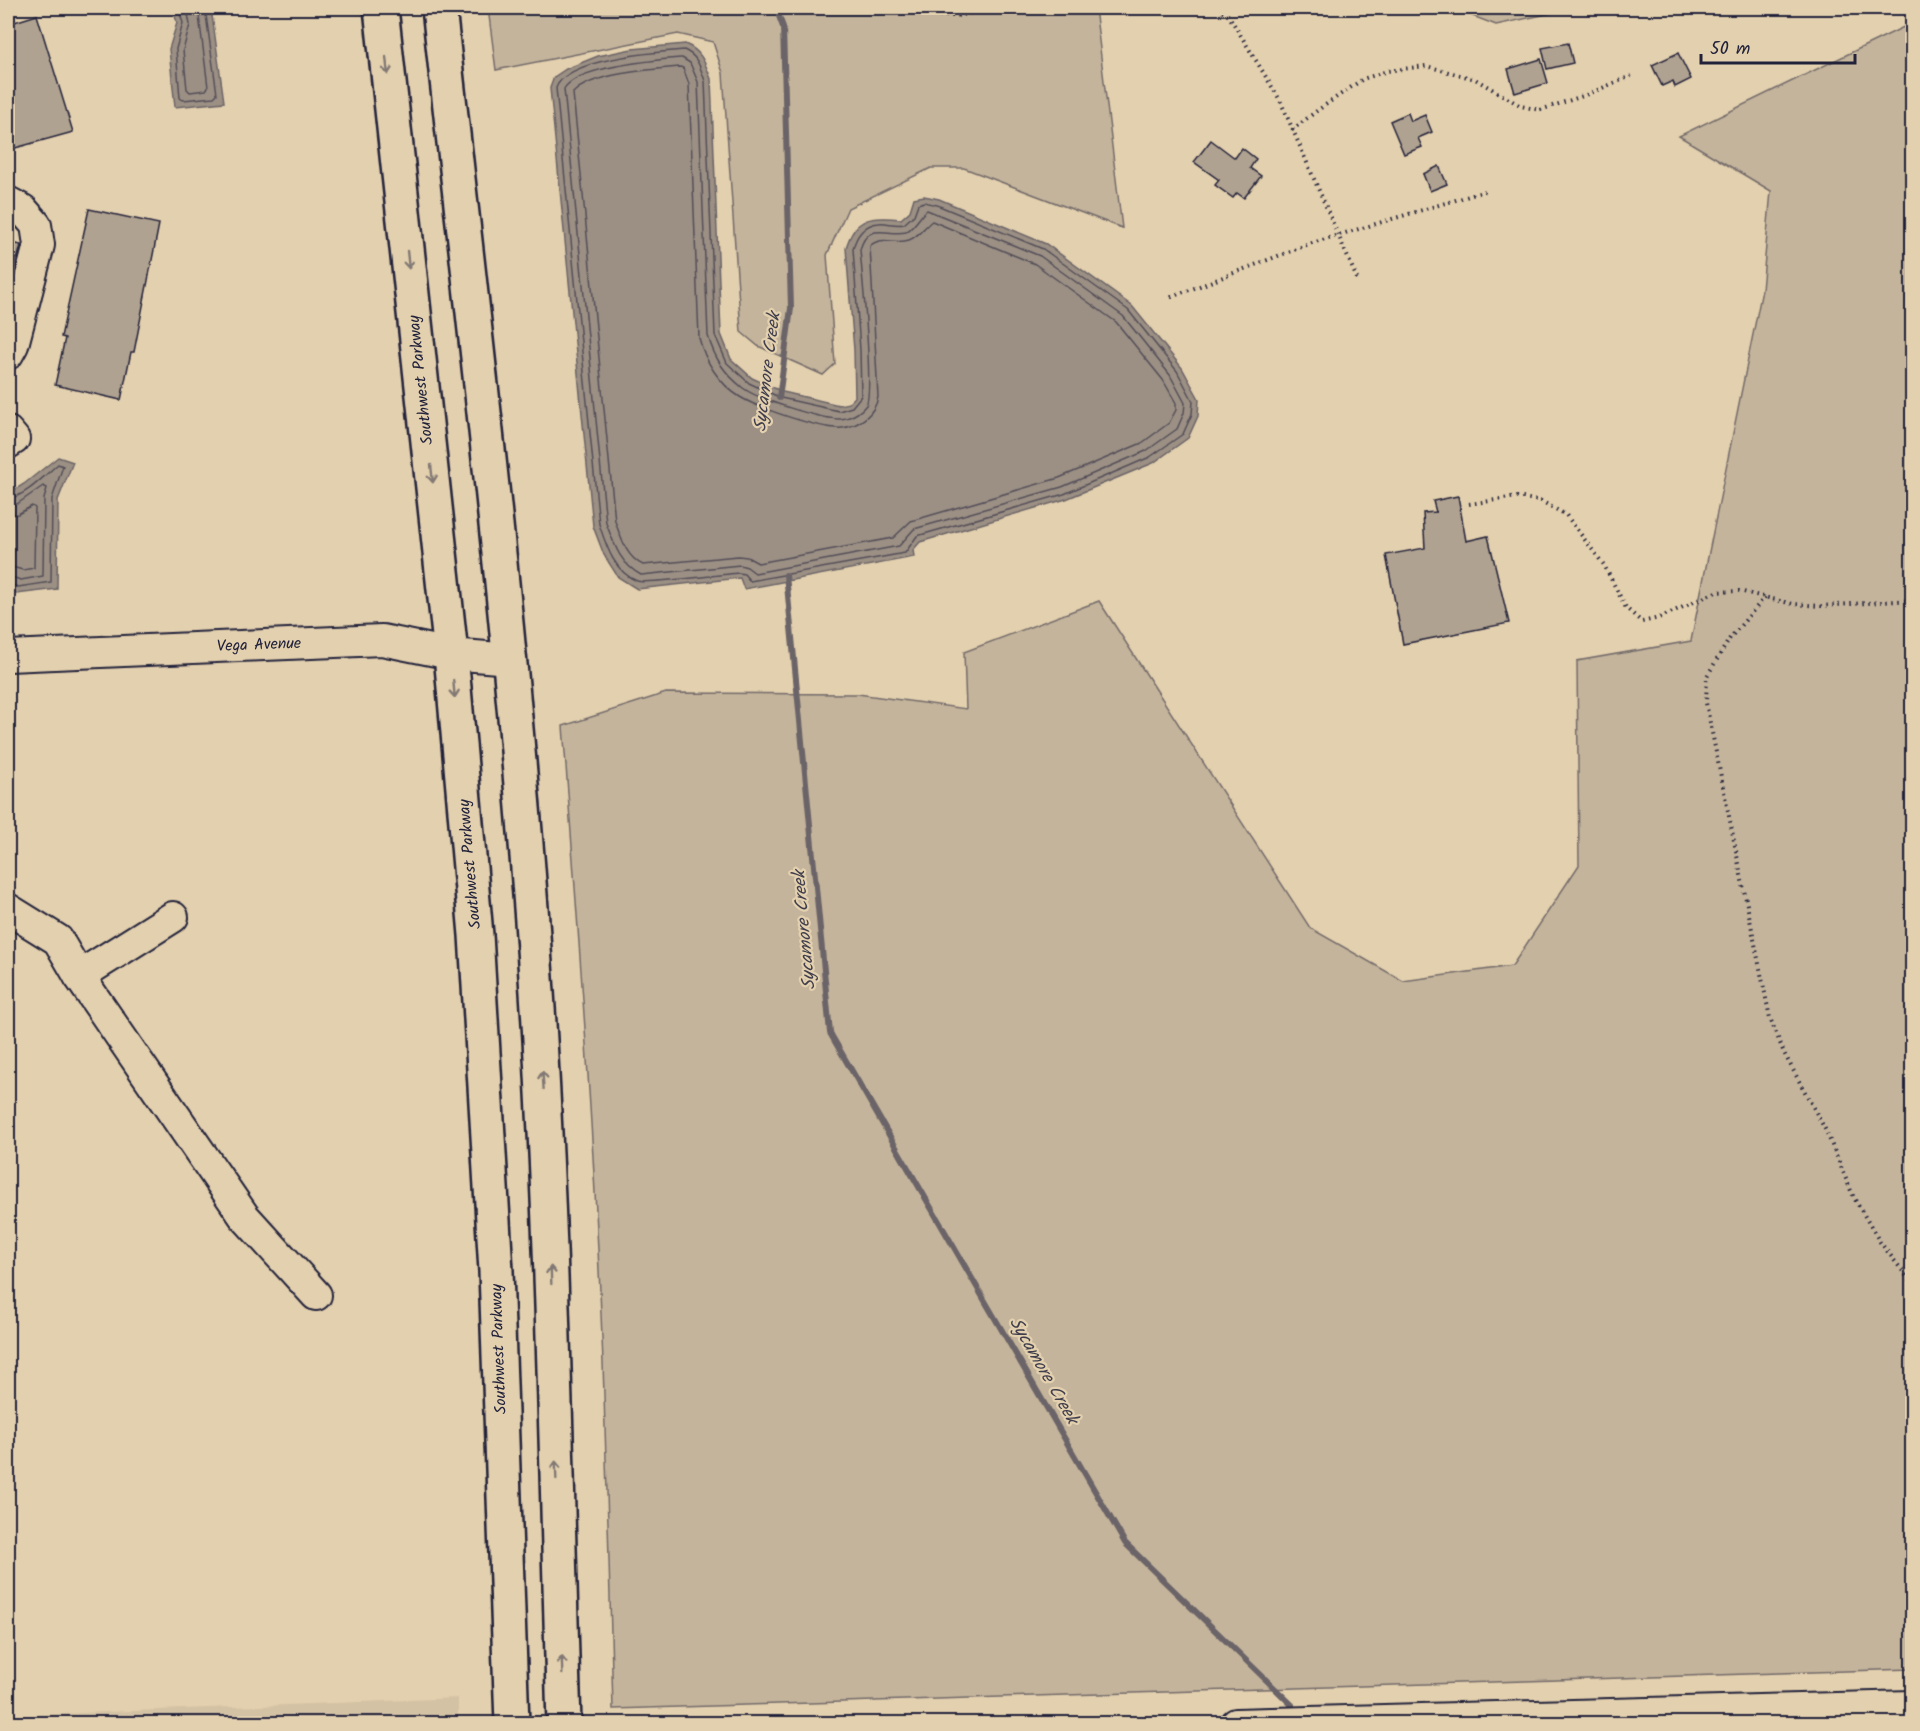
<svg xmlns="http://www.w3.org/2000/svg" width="1920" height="1731" viewBox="0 0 1920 1731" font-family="Kalam,sans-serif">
<rect width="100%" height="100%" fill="#e3d0ae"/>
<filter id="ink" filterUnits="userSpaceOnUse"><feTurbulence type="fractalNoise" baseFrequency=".0167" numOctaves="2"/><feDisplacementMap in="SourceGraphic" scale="12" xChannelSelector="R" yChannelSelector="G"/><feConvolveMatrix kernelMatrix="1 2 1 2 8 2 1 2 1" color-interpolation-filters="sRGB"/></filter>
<g filter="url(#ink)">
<path fill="#d4c2a5" d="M458,1698V1723H8V1716Z"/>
<g fill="#c4b49b" stroke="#736b6b" stroke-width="1.5">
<path d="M488,8H1095L1122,228L964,168H931L848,208L827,255L835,364L823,375L758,346L741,332L723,73L713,42L678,34L496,70Z"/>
<path d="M1452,8H1575L1496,25Z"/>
<path d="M1912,23V1669L613,1709C610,1594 607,1478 603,1363C595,1150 579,938 563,726L666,693L858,694L966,709L964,652L1099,601L1310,928L1403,981L1512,966L1579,865L1577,661L1691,641L1762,290L1771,191L1679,136Z"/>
</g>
<g fill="#9c9084" stroke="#6b6467" stroke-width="1.5">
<path d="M169,8H211L224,102L175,107L169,49L177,23L174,12Z"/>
<path d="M685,44C702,51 705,63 711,79L721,334L731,359L752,378L783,392L839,405L849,403L855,397L854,350L846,248C855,216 873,216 901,219L910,211L914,198L924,196L939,199L1046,244L1132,306L1182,368L1199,399L1198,416L1188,438L1153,463L1066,499L920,542L913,550L914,557L744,589L740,578L637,589L618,577L604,555L593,526L550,88L554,77L566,69L598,56L632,49Z"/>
<path d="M58,457L73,462L58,500L57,589L16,594L8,587V494L24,484Z"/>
</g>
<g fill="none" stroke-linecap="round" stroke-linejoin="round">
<g stroke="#534e58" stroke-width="1.5">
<path d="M178,8L183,23L176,49L180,98L183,100L214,97L217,94L205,8"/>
<path d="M187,8L190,25L183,50L187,89L190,92L206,90L208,87L198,8"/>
<path d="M684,50C698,56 700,67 705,81L715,335L727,363L749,383L781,398L839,411L852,407L861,396L860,350L853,249C856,236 864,224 879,223C887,222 895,226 904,224L914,215L918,204L924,202L937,205L1043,249L1128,310L1177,371L1193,401L1192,414L1183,434L1150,457L1064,494L917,536L905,553L750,581L744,574L739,573C724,574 645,585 637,581C614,572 606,545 599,524L556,88C566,59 656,52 684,50Z"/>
<path d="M682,58L690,63L698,82L708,336C715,359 724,373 743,388C759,400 818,418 838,419C849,419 860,413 866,405C874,392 862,272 860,250C867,221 887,236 906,232C916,226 920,215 927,210L1040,256L1123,316L1170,375L1185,403L1184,413L1177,429L1146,451L1062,487L914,529L899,546L755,573L747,567L740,565L641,575C620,564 614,544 606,523L564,89C577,66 657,60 682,58Z"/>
<path d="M680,67L683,68L689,84L699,338C705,361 719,384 740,397C758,408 822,430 842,428C859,426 875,414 878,397L870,246C882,235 895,245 909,240C918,237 924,227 932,221L1035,264L1116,322L1163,380L1176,403V410L1169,423L1142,443L1059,478L911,521L893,538L758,563L747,557L738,556L643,565C626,557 621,538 615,521L573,93C591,73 654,69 680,67Z"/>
<path d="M8,499C26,496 44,476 58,464L63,466L52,499L51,582L18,587L8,583"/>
<path d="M8,506L17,504L43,486L47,488L44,499L43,576L21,580L8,576"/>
<path d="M8,515L18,514L32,506L35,508L34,568L23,570L8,566"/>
</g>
<g stroke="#6b6467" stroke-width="6">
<path d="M776,8L783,27L791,308L779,398"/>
<path d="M786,575L830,1033L1125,1543L1292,1705"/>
</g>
</g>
<g fill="#b0a290" stroke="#22223b" stroke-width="1.5">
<path d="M37,15L73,132L8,150V24Z"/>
<path d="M1568,43L1573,63L1547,69L1542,48Z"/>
<path d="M1678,53L1691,79L1675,87L1673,81L1662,86L1652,65Z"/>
<path d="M1541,59L1548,83L1515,93L1508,69Z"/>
<path d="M1408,113L1411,121L1425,115L1432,132L1418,138L1422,147L1404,154L1390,121Z"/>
<path d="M1211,140L1235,158L1242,148L1256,159L1250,168L1261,176L1244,198L1237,193L1233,198L1215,185L1219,180L1194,162Z"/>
<path d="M1439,166L1447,184L1430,191L1423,174Z"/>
<path d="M89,209L159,224L134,352H131L121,400L55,385L65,338L61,337Z"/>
<path d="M8,242L21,245L9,293L8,292Z"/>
<path d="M1458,496L1466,541L1488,536L1509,623L1403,644L1386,555L1425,548L1423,513L1436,512L1433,501Z"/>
</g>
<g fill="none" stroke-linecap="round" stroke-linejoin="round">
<g stroke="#22223b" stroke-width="34">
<g id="minor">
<path d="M8,202L23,210L36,225L39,245L13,345L8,354"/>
<path d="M8,432L14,439L8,443"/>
<path d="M8,656L382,640L451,654L510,659"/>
<path d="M8,909L58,940L79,976L244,1216L316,1295"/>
<path d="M79,976L173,917"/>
<path d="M1236,1724L1912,1706"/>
</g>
</g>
<g stroke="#22223b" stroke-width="38">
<g id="major">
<path d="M381,8L451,654L476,935L496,1271L512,1724"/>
<path d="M439,8C474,326 513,644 535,963C553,1216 556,1470 564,1724"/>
</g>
</g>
<g stroke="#22223b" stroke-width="4" stroke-dasharray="1.5 4.5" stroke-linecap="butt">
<path d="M924,8L928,13C948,18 965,17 983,8"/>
<path d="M1217,8L1229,16L1280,100L1358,281"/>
<path d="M1292,130L1318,110L1363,79L1387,71L1426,66L1475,79L1521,106L1540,110L1583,96L1631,76"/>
<path d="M1171,297L1312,243L1489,190"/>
<path d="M1469,504L1517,497L1541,501L1566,515L1604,565L1626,608L1642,622L1659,618L1716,592L1739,591L1793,604L1821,606L1912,600"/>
<path d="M1765,597L1730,638L1707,676L1706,703L1770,1018L1784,1053L1826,1131L1854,1198L1880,1242L1912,1283"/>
</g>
<use href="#minor" stroke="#e3d0ae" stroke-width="30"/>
<use href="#major" stroke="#e3d0ae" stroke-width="33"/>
</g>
<defs><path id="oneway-shaft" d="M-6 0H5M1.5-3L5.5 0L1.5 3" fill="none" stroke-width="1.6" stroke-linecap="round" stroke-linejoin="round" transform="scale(1.5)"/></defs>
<g stroke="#827974">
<use href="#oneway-shaft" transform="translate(387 66) rotate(84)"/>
<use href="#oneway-shaft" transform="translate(408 260) rotate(84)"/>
<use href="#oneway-shaft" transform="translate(432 474) rotate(84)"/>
<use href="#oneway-shaft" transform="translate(454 689) rotate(85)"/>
<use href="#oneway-shaft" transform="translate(543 1080) rotate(-94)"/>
<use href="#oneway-shaft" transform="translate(551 1275) rotate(-92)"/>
<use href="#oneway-shaft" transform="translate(556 1470) rotate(-92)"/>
<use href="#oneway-shaft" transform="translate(562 1665) rotate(-92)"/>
</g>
</g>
<g text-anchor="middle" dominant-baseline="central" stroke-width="4.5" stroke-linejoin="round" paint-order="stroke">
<g font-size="16" fill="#22223b" stroke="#e3d0ae">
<text transform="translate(421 380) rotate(-96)">Southwest Parkway</text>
<text transform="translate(259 645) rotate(-2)">Vega Avenue</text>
<text transform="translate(470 864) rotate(-95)">Southwest Parkway</text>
<text transform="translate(499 1349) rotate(-92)">Southwest Parkway</text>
</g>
<g font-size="18" font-style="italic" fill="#403e4d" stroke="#e3d0ae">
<text transform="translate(768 372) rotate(-83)">Sycamore Creek</text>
<text transform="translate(805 930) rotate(-95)">Sycamore Creek</text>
<text transform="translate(1043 1371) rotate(60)">Sycamore Creek</text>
</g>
</g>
<rect width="1920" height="1731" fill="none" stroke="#e3d0ae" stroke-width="30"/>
<rect x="15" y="15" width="1890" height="1701" fill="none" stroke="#22223b" stroke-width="2" filter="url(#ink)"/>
<path d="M1701 54v9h154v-9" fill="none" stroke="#22223b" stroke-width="3"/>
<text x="1710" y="54" font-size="18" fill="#22223b" stroke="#e3d0ae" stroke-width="4.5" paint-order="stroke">50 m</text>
</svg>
